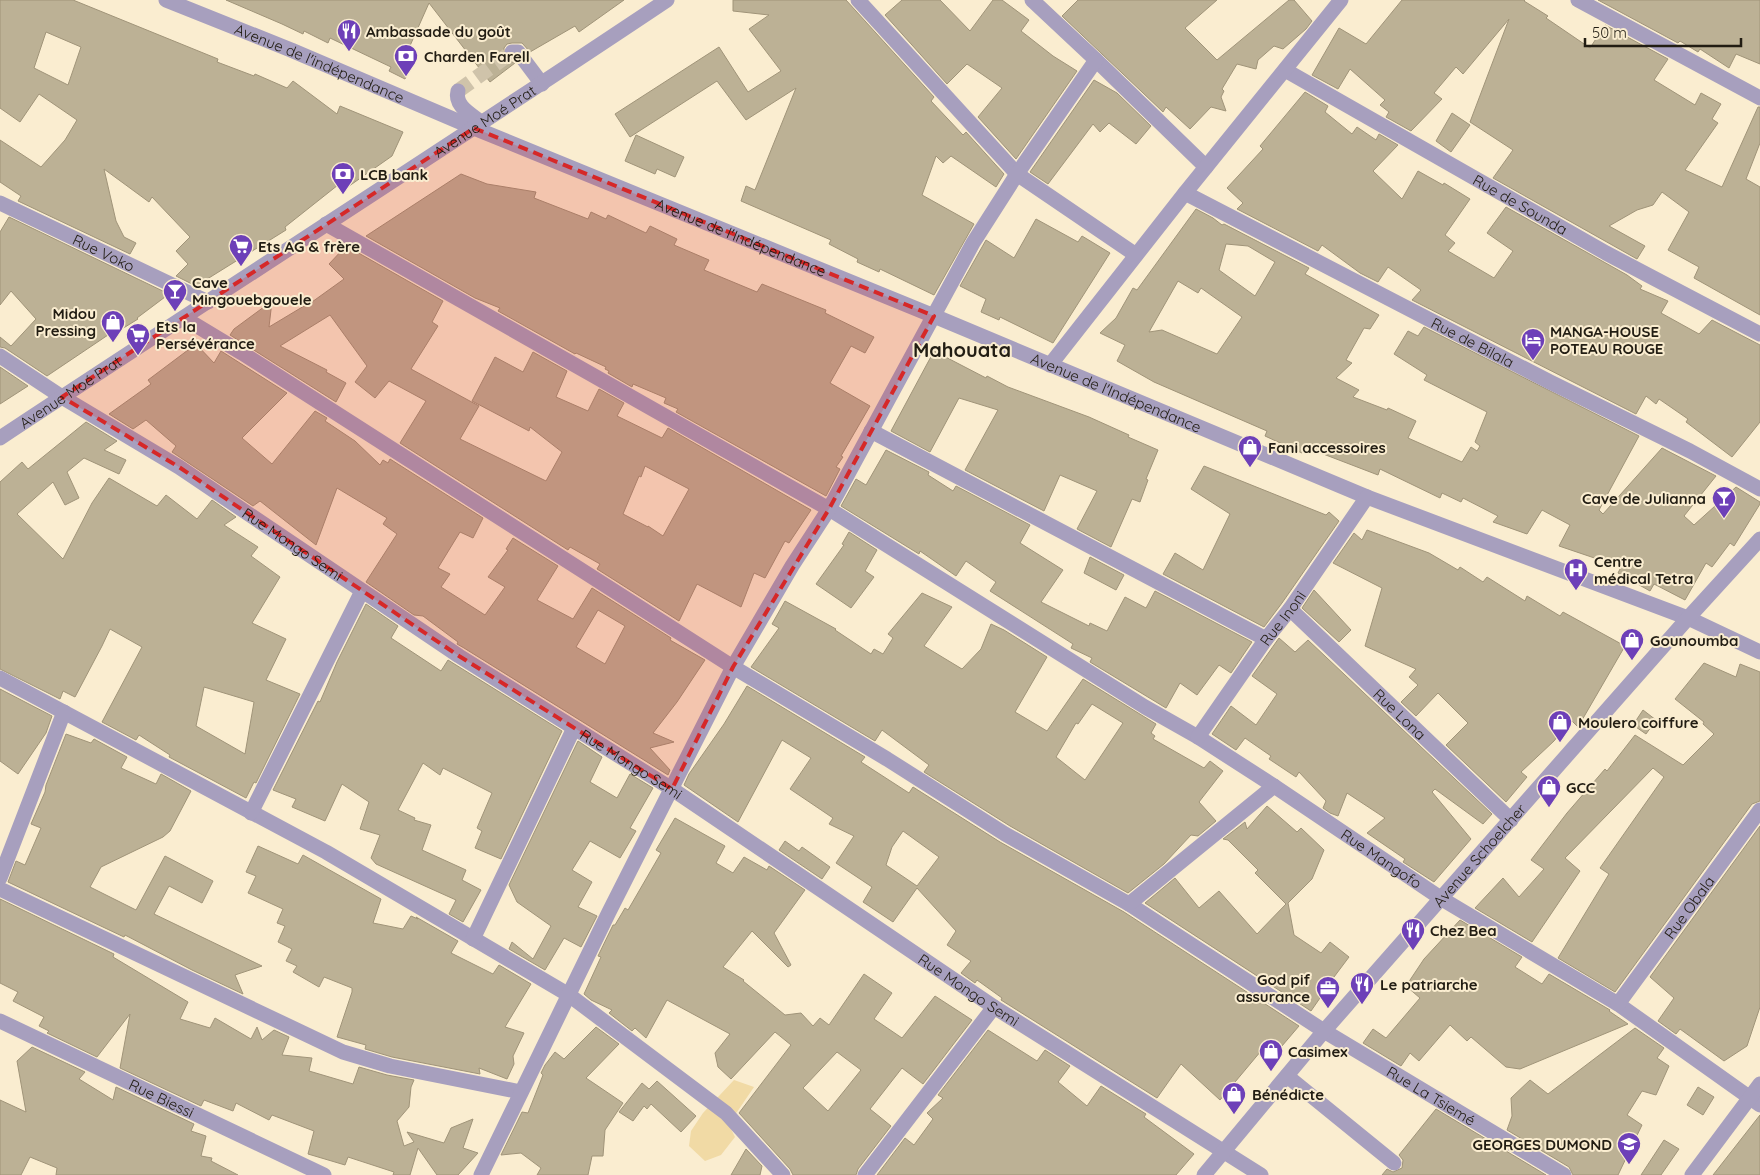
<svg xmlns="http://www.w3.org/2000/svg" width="1760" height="1175" viewBox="0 0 1760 1175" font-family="Quicksand,sans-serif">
<rect width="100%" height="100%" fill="#faedd0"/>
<path fill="#f1daa5" d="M734,1080L754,1087L737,1112L727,1121L735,1137L721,1155L705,1161L689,1146L691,1131L703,1113Z"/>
<g fill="#bcb195" stroke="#a09479" fill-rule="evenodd">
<path d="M0,0H73L218,59L217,62L254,76L255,74L287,88L293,81L337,114L340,106L403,132L392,156L342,191L338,185L285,227L286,230L196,286L176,276L188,264L176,251L190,237L152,197L149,202L104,169L116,221L124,237L136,243L130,254L18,201L21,196L0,182V140L41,167L65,140L77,120L39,94L20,122L0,108ZM46,32L81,47L68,85L34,68Z"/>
<path d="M226,0H624L579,32L575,26L530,52L522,43H512L507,44L504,48V56L507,60L515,63L490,82L429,3L409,48L417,53L405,79L389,71L391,67L330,38L328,43L304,31L303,34L282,24Z"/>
<path d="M733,0H846L934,97L931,101L963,135L966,132L1004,174L996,187L951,156L943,163L936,156L922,195L974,224L934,295L880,269L879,272L857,262L858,259L829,244L831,240L741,201L746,186L755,190L796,88L746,120L717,81L630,137L615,114L719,47L748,92L781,71L749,29L769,15L733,11Z"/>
<path d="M902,0H940L970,31L993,0H1002L1029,20L1021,31L1053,56L1077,71L1016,159L978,117L1002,88L967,64L947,84L885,15Z"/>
<path d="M1078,0H1217L1185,28L1217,60L1289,0H1294L1312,21L1306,29L1283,49L1274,46L1258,60L1256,69L1237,64L1222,89L1224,91L1221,97L1226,111L1211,107L1190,129L1166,107L1163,112L1062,16Z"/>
<path d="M1402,0H1525L1524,1L1548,16L1546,18L1590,48L1605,25L1668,59L1654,80L1695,105L1701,93L1721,104L1712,119L1718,123L1685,170L1722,187L1758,107H1760V143L1746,179L1760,187V315L1694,278L1699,267L1668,250L1689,212L1662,192L1653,205L1637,210L1609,226L1645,246L1637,259L1493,178L1513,150L1470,122L1509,19L1463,74L1456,67L1434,93L1442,99L1411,131L1386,117L1389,112L1380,105L1385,100L1350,69L1338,89L1312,75L1339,28L1366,44Z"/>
<path d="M1598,0H1760V64L1736,54L1729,68L1700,49L1698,52L1680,41L1678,43Z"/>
<path d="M1094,80L1117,93L1151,126L1136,144L1109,123L1100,132L1093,124L1048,184L1030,172Z"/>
<path d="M1305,92L1328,106L1325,112L1352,134L1357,127L1376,140L1379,134L1398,145L1373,171L1402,199L1418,171L1443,185L1444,183L1470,199L1445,235L1455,243L1448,251L1494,278L1513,251L1487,233L1506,207L1627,275L1642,286L1640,289L1668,301L1661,313L1699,334L1712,320L1760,345V422L1732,457L1686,422L1688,419L1659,399L1656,404L1646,396L1636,414L1412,300L1421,290L1388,267L1378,282L1360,273L1322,245L1318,251L1237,209L1243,203L1227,188L1263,149L1260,146Z"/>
<path d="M1452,113L1470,125L1451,152L1436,141Z"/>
<path d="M636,135L684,157L675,177L657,169L655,174L625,161Z"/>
<path d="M461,174L487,184L536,192L534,198L588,219L591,212L606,219L608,215L646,233L650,226L677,239L674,245L709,260L704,270L757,292L762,284L826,310L825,313L874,337L865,353L851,346L830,383L870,406L841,456L843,457L836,467L840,469L826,496L676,412L678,409L664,403L666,398L633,384L632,387L608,373L609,371L605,369L606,367L576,353L575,354L498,311L500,308L475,298L366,236Z"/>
<path d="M1196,209L1213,218L1222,225L1224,224L1309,268L1305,274L1379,315L1370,329L1364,328L1346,360L1352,363L1336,378L1359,390L1353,397L1387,410L1388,408L1416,421L1408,438L1462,462L1471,447L1477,451L1480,446L1475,442L1487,412L1424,380L1427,375L1394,354L1408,331L1418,336L1424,327L1639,436L1599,510L1603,514L1662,448L1716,476L1684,516L1694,525L1736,487L1760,502V504L1734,546L1730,543L1712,567L1706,563L1685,600L1654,584L1650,591L1618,573L1621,567L1559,546L1570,525L1542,510L1527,534L1493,522L1498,516L1463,498L1461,502L1442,493L1440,498L1380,469L1378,475L1305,447L1302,453L1265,436L1267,431L1154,382L1117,361L1125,345L1100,333L1116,318L1133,288L1137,290ZM1226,244L1248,246L1275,262L1255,296L1219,270ZM1178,281L1198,293L1201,288L1242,317L1217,354L1162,330L1149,332Z"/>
<path d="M9,217L169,294L137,318L138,319L109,337L108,335L47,376L5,348L0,347V337L11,346L36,319L11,291L0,305V232Z"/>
<path d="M1036,219L1078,242L1082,236L1110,253L1053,343L1000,317L999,320L981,312L986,299L960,286L986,240L1014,258Z"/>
<path d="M348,247L443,301L432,322L438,326L411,369L479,406L460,439L546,481L562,452L530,427L529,431L472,401L495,357L523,372L533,352L567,371L556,397L588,411L599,389L624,403L617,416L662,438L668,428L811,510L789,543L785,541L765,578L754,573L741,607L697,584L679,621L597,569L600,564L570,547L568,550L400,443L426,401L389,381L375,398L355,382L367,366L330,315L280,346L327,370L326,372L346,383L336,402L230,335L234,329L272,301L269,327L304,306L305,307L344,279L329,264L344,248ZM645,466L689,489L663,536L648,526V527L623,514L639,476L641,477Z"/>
<path d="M196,344L214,363L221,351L287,393L242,438L272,464L315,411L327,418L325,421L355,441L380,465L383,460L388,463L390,459L483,518L473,538L460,532L438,568L450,574L441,587L485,615L505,587L488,577L508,550L506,549L513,538L558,566L537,600L573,619L592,588L671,638L670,640L705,660L677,702L653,733L674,742L650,748L670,770L668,775L464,648L457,644L458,642L423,616L414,615L366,582L397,534L383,524L387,518L337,488L316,545L260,501L253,506L172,452L176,446L146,420L133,429L109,414L151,384L148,380ZM598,610L625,626L605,664L576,647Z"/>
<path d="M934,351L986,378L987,376L1008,387L1089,417L1129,435L1128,437L1158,450L1146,479L1148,480L1140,502L1132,499L1111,547L1077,529L1097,491L1060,475L1044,511L965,470L998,410L959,398L930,452L891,431Z"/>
<path d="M0,367L28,386L0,404Z"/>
<path d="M86,422L117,441L104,450L126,460L119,474L84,458L67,472L79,498L65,505L53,482L17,514L63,559L92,503L109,478L157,506L166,495L197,519L212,500L236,517L224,525L258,547L251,556L280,577L252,623L286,639L266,680L300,694L256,783L254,782L246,798L169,757L170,755L139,735L136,740L102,722L142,647L110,629L102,646L75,697L63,691L60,699L0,669V482L22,462L28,469ZM204,687L254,702L245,754L196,726Z"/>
<path d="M886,450L929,472L928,475L953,491L956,486L1030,525L1020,543L1063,570L1041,602L1089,626L1090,623L1107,631L1125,597L1146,608L1155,591L1252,642L1231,673L1219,665L1197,695L1180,683L1166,708L1090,662L1092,658L1071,648L1073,644L990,591L996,582L966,561L956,576L920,551L919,554L841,506L856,479L866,485Z"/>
<path d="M1204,466L1326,515L1329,512L1339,521L1282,603L1264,627L1163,574L1175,553L1203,570L1230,514L1191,489Z"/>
<path d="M1367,530L1429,553L1458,570L1460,567L1483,582L1487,577L1525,601L1527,596L1560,616L1563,612L1625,646L1578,727L1571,720L1554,741L1521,772L1527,777L1506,802L1446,745L1468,723L1438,693L1416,716L1401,702L1418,685L1409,677L1416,669L1365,646L1382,588L1333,563L1354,533L1362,540Z"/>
<path d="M849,532L877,550L865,571L874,577L851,608L816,584L844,545L842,544Z"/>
<path d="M1090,557L1124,575L1116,590L1084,573Z"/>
<path d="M1314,590L1351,630L1339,642L1302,608Z"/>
<path d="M922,593L952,607L924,646L962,669L981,649L991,624L1004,630L1047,657L1015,712L1047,731L1083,679L1156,724L1151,733L1155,736L1153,739L1204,768L1210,761L1223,771L1199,802L1216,821L1198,836L1191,835L1164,864L1128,893L1010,826L924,772L929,765L882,730L875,741L751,667L779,628L772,624L785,601L836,629L835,630L871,654L874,649L883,654L893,638L888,634ZM1092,704L1123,723L1085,780L1056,757L1076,723L1078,724Z"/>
<path d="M366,604L398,626L391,638L441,671L448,660L562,731L501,859L475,848L482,831L477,828L492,793L443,768L440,775L423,763L398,810L415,818L414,820L431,825L422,850L466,870L462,880L481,890L463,922L449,914L456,900L376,864L371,858L380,835L360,829L369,802L342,784L325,821L292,807L296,799L273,790L318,701L320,702L337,662Z"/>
<path d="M1279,638L1295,652L1308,640L1492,814L1483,824L1435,789L1432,792L1471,839L1434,882L1403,862L1405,859L1367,833L1385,818L1347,793L1338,816L1330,813L1323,808L1326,801L1299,772L1296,777L1269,759L1271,756L1245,738L1236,750L1212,734L1231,706L1256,725L1277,694L1252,676Z"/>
<path d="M1704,663L1736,677L1740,664L1760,672V801L1752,804L1615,992L1558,958L1609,874L1600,868L1664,777L1653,768L1565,858L1580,871L1532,942L1475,908L1503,878L1519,897L1544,869L1531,860L1567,813L1605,769L1607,771L1635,735L1683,765L1714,734L1703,724L1704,722L1675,699Z"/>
<path d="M747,686L865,757L861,762L909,793L913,787L1000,842L1124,912L1299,1026L1276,1053L1266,1045L1220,1100L1181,1064L1157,1098L1001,1000L1002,998L977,980L975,983L961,973L971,961L947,945L956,931L917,888L893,922L863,902L872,887L836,863L854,836L829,824L833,818L790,789L811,758L782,740L738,822L684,785L689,774L724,724ZM903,831L939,857L917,886L886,865L892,847Z"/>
<path d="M0,689L52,716L46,733L18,774L0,761Z"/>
<path d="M1643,710L1656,720L1646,734L1633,725Z"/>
<path d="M66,734L91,743L94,739L127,757L121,768L156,784L161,774L191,791L170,831L163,837L101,867L90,887L136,910L165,856L213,881L202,903L169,886L154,914L262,966L235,975L243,994L192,970L125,935L124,937L8,882L16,861L25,865L41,828L31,824L45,792L46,785Z"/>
<path d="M578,741L602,757L590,782L617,798L630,774L653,788L630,828L636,831L620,858L590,841L572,870L592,882L578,907L597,916L581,947L564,938L545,970L509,949L512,942L533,959L551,926L517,902L509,885Z"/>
<path d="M1267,806L1297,832L1301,828L1324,850L1312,879L1288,903L1294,935L1321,953L1330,942L1349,957L1319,997L1320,998L1311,1011L1145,903L1175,878L1199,908L1219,891L1257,934L1286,904L1255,873L1258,870L1228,840L1223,839L1245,822L1247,829Z"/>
<path d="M675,818L725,846L716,863L733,873L744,857L767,870L769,866L805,890L774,933L791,965L788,967L752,931L723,967L744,980L743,981L785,1015L801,1013L813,1026L820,1018L829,1025L864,974L892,993L874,1019L902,1038L935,996L972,1020L923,1084L902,1068L870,1109L891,1126L858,1169L856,1175H793L790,1169L739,1113L791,1045L775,1032L731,1079L718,1067L715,1053L730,1034L667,1000L646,1038L635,1028L632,1031L609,1013L612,1010L591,1000L584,994L601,957L598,956L613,925H615L625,908L628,910L661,853L656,850ZM837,1052L861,1070L828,1111L803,1088Z"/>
<path d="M1760,826V1007L1747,1046L1724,1061L1680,1029L1676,1034L1658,1021L1674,998L1650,977Z"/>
<path d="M785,841L799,851L802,847L830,867L822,879L779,850Z"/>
<path d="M258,846L298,864L303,855L381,899L373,923L403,929L411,916L418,919L416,917L458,941L451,953L493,974L499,965L531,984L505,1027L524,1033L513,1056L514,1064L507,1079L479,1068L480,1074L392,1057L365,1049L366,1045L337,1037L352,992V988L324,977L319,987L293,972L297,966L286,961L292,949L278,942L285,926L277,923L283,909L248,893L256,876L246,872Z"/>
<path d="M0,899L114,954L113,957L188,1002L180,1019L210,1028L215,1018L251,1039L257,1027L262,1040L274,1030L289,1037L282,1055L312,1058L309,1071L353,1084L359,1067L387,1075L414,1080L411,1087L409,1107L397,1121L404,1146L414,1142L407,1132L444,1143L451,1128L473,1119L463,1148L478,1153L458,1175H437L418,1148L410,1175H393L394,1172L348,1157L345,1165L308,1154L314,1131L272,1115L269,1120L236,1103L233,1111L204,1100L201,1106L120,1068L130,1014L97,1057L47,1033L49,1031L39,1026L44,1017L13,1001L18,992L0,983Z"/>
<path d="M1460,920L1522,957L1515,967L1542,984L1549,974L1610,1010L1609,1011L1628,1024L1520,1069L1506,1067L1471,1037L1467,1041L1450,1025L1419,1061L1410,1053L1401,1066L1363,1043L1373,1029L1386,1038L1420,998L1406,986L1424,959Z"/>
<path d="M596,1027L619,1044L586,1078L623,1103L605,1130L603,1156H592L588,1175H537L541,1168L521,1153L501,1155L522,1112L528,1113L543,1075L541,1073L545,1065L555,1052L564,1059Z"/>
<path d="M1635,1028L1664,1048L1657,1058L1669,1066L1656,1095L1642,1091L1627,1115L1642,1125L1618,1175H1573L1569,1167L1507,1130L1512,1116L1511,1098L1530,1080L1548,1094Z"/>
<path d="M988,1030L1037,1061L1045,1050L1070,1066L1058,1082L1087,1106L1101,1086L1146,1114L1144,1117L1194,1154L1176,1175H877L905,1138L914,1145L933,1119L927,1113L943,1098L938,1095Z"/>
<path d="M32,1047L85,1072L79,1079L113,1100L116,1087L194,1124L191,1131L206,1136L201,1156L212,1158L211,1161L238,1175H56L57,1168L30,1157L21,1175H0V1100L26,1112L17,1061Z"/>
<path d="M657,1081L696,1116L681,1132L651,1104L647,1109L644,1106L633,1121L619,1112L642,1083L649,1089Z"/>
<path d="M1698,1087L1714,1097L1703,1115L1687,1105Z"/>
<path d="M1436,1109L1546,1175H1382L1387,1169L1393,1172L1402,1168L1403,1160L1399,1155Z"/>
<path d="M1760,1115V1175H1713Z"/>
<path d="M1664,1140L1679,1149L1661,1175H1641Z"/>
<path d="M746,1149L762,1166L760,1175H731Z"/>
</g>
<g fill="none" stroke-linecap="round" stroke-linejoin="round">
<path stroke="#cfc3aa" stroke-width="15" stroke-dasharray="15 8" stroke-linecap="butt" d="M458,91L512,52"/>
<g stroke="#a79fbe" stroke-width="15">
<path id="s1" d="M166,0L291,50L474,128L934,316L1367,497L1688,618L1760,652"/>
<path d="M858,0L1017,174L1136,255"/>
<path d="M1032,0L1096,60L1206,167"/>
<path d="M1578,0L1760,98"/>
<path d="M512,52H518L542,84"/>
<path id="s2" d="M1285,70L1606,253L1760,334"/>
<path d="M458,91C454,106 471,114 482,123"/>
<path id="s3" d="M1185,193L1550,382L1690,451L1760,489"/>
<path id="s4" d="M0,203L208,302"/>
<path id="s5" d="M326,224L829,509L1145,707L1198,737L1274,786L1442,899L1618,1004L1760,1105"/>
<path id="s6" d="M184,318L242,353L733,667L887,759L1005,834L1129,904L1324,1031L1564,1175"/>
<path id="s7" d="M0,356L62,397L179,467L459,656L672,789L994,1007L1261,1175"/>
<path d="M1050,365L1185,193L1341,0"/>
<path d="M871,431L1266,639"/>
<path id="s8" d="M0,438C222,291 446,148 667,0"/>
<path id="s9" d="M1290,609L1511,820"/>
<path d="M0,678L326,852L569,995L726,1113L783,1175"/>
<path id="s10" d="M1198,737L1266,639L1290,609L1367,497"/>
<path d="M251,813L362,591"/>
<path d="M0,878L64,712"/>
<path d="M0,889L343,1052L390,1066L521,1092"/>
<path d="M1129,904L1274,786"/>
<path d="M473,939L574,728"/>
<path id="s11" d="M1618,1004L1760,810"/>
<path id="s12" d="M0,1021L324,1175"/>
<path d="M1287,1076L1394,1163"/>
<path d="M481,1175L609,912L733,667L792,566L829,509L973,243L1017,174L1096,60"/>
<path d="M865,1175L994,1007"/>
<path id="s13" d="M1204,1175L1324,1031L1688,618L1760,539"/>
<path d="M1692,1175L1760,1084"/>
</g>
</g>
<path fill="#d62828" fill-opacity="0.2" stroke="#d62828" stroke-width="4" stroke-dasharray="10 6" stroke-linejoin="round" d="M474,128L934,316L829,509L733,667L672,789L459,656L179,467L62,397Z"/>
<defs>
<g id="restaurant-pin" transform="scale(1.25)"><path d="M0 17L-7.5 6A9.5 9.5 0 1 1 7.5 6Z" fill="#6d40b8" stroke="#faedd0"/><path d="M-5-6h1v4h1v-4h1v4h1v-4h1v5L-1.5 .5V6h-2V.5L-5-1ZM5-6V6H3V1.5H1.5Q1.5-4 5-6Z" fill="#fff"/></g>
<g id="bank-pin" transform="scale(1.25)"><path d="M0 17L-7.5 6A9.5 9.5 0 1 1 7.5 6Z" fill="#6d40b8" stroke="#faedd0"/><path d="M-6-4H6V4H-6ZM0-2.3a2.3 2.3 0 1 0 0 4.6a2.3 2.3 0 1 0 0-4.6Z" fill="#fff"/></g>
<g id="supermarket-pin" transform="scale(1.25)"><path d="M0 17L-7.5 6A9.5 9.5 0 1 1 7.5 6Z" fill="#6d40b8" stroke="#faedd0"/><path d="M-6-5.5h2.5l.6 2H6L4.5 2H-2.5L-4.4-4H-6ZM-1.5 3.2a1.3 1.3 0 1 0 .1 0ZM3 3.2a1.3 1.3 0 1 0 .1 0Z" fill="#fff"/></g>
<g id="bar-pin" transform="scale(1.25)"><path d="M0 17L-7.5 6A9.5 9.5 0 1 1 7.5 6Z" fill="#6d40b8" stroke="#faedd0"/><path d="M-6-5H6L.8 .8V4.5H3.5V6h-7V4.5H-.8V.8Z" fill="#fff"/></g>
<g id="shop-pin" transform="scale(1.25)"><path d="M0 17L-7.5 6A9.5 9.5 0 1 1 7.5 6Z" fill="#6d40b8" stroke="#faedd0"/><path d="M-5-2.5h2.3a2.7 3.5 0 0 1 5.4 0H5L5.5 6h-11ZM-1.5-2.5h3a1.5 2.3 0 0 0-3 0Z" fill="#fff"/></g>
<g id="hotel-pin" transform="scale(1.25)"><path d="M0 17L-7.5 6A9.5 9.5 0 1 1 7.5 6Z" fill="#6d40b8" stroke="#faedd0"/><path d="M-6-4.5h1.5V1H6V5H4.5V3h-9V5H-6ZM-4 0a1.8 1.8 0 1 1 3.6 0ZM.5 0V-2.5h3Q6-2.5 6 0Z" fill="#fff"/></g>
<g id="hospital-pin" transform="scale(1.25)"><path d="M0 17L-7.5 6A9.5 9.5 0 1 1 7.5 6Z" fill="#6d40b8" stroke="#faedd0"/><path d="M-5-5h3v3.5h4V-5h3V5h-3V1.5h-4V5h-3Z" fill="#fff"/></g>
<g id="office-pin" transform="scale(1.25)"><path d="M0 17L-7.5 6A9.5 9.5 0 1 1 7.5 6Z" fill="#6d40b8" stroke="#faedd0"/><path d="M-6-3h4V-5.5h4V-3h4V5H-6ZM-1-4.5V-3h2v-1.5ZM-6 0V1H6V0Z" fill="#fff"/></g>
<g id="school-pin" transform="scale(1.25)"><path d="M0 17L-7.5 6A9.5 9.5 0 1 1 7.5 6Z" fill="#6d40b8" stroke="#faedd0"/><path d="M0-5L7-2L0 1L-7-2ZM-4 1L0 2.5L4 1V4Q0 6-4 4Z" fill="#fff"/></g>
</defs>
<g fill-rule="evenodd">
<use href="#restaurant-pin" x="349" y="31"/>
<use href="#bank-pin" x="406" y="56"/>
<use href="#bank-pin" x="343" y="174"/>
<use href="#supermarket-pin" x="241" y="246"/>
<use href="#bar-pin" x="175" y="291"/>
<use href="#shop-pin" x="113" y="322"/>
<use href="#supermarket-pin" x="138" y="335"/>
<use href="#hotel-pin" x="1533" y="340"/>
<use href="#shop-pin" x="1250" y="447"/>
<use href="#bar-pin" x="1724" y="498"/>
<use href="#hospital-pin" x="1576" y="570"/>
<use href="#shop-pin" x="1632" y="640"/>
<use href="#shop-pin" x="1560" y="722"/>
<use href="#shop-pin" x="1549" y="787"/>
<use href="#restaurant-pin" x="1413" y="930"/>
<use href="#restaurant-pin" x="1362" y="984"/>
<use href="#office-pin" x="1328" y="988"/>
<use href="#shop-pin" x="1271" y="1051"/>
<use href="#shop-pin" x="1234" y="1094"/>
<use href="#school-pin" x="1629" y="1144"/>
</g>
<g text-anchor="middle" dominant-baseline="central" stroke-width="4" stroke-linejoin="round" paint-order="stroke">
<g font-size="15" font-weight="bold" fill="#221d13" stroke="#faedd0" text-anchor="start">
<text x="366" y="31">Ambassade du goût</text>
<text x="424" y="56">Charden Farell</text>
<text x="360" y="174">LCB bank</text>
<text x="258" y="246">Ets AG &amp; frère</text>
<text x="192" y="282">Cave<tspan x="192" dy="17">Mingouebgouele</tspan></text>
<text x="96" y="313" text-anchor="end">Midou<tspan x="96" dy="17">Pressing</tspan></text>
<text x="156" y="326">Ets la<tspan x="156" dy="17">Persévérance</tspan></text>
<text x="1550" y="331">MANGA-HOUSE<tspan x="1550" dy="17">POTEAU ROUGE</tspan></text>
<text x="1268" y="447">Fani accessoires</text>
<text x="1706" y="498" text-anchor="end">Cave de Julianna</text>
<text x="1594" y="561">Centre<tspan x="1594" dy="17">médical Tetra</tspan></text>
<text x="1650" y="640">Gounoumba</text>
<text x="1578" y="722">Moulero coiffure</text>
<text x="1566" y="787">GCC</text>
<text x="1430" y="930">Chez Bea</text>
<text x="1310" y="979" text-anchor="end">God pif<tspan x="1310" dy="17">assurance</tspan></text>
<text x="1380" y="984">Le patriarche</text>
<text x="1288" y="1051">Casimex</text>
<text x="1252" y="1094">Bénédicte</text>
<text x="1612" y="1144" text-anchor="end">GEORGES DUMOND</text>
</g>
<g font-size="15" fill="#221d13" stroke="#faedd0">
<text stroke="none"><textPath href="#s1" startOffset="166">Avenue de l'indépendance</textPath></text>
<text stroke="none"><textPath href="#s8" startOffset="579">Avenue Moé Prat</textPath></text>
<text stroke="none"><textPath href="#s2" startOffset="271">Rue de Sounda</textPath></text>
<text stroke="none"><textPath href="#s1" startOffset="622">Avenue de l'Indépendance</textPath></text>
<text stroke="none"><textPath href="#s4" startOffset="115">Rue Voko</textPath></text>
<text stroke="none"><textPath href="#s3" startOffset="324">Rue de Bilala</textPath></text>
<text stroke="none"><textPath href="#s8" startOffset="84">Avenue Moé Prat</textPath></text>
<text stroke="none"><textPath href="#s1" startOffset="1028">Avenue de l'Indépendance</textPath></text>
<text stroke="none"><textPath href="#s7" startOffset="348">Rue Mongo Semi</textPath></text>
<text stroke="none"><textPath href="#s10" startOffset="146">Rue Inoni</textPath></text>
<text stroke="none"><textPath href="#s9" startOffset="152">Rue Lona</textPath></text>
<text stroke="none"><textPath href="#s7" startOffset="752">Rue Mongo Semi</textPath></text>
<text stroke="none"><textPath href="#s13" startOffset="422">Avenue Schoelcher</textPath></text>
<text stroke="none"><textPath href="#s5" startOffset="1232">Rue Mangofo</textPath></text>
<text stroke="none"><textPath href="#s11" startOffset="120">Rue Obala</textPath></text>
<text stroke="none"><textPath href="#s7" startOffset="1158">Rue Mongo Semi</textPath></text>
<text stroke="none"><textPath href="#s6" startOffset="1470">Rue La Tsiemé</textPath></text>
<text stroke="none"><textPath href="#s12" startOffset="179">Rue Biessi</textPath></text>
</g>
<g font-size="20" font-weight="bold" fill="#221d13" stroke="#faedd0">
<text x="962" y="349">Mahouata</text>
</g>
</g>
<path d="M1585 38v8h156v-8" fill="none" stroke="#221d13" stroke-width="2.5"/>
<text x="1592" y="38" font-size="15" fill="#221d13" stroke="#faedd0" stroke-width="4" paint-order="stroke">50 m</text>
</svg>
